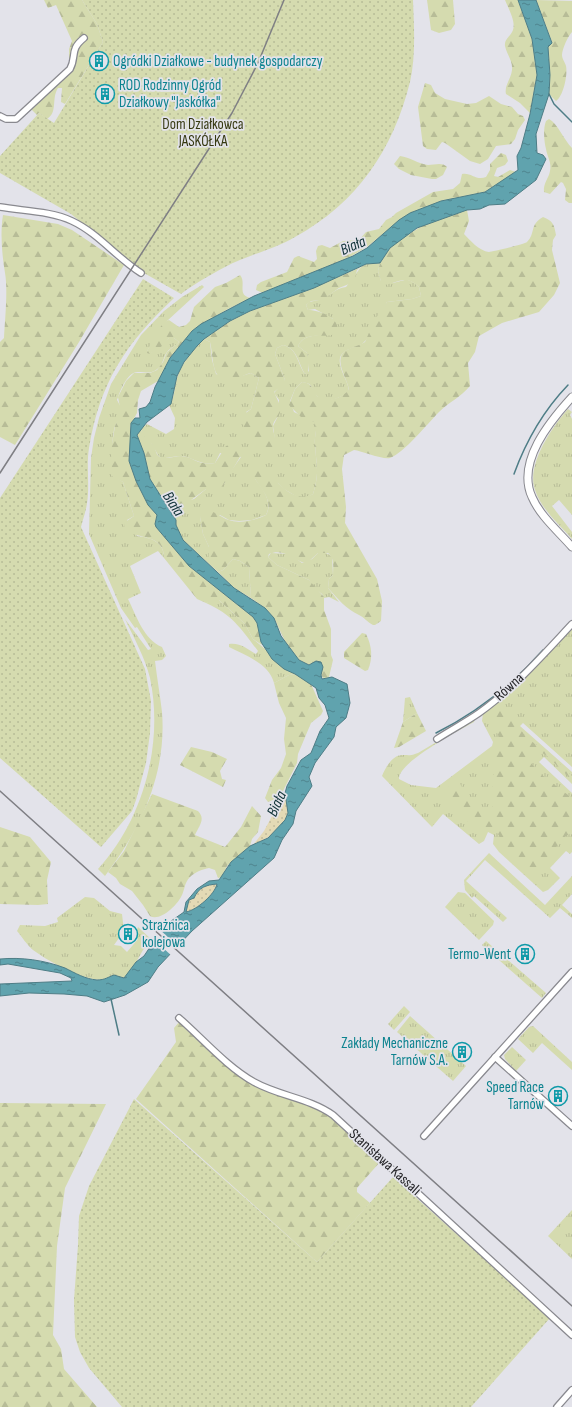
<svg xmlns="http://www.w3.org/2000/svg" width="572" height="1407" viewBox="0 0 572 1407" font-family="'Sofia Sans Condensed',sans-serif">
<defs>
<pattern id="grass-tufts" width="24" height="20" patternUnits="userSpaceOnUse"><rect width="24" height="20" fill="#d5dbaf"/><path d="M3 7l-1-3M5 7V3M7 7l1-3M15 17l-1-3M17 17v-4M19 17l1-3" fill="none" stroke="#b7bc97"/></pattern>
<pattern id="forest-firs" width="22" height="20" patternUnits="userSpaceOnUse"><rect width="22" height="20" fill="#d5dbaf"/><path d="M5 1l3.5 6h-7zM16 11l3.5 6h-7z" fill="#b7bc97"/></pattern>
<pattern id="sand-dots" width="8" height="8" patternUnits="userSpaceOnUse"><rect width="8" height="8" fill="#e4dab5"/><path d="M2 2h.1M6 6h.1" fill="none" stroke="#c3bb9c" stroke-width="1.8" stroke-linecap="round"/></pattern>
<pattern id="garden-dots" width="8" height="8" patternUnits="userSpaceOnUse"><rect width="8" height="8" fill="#d5dbaf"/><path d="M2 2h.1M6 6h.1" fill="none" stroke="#b7bc97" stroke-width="1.8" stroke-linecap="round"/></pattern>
<pattern id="water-ripples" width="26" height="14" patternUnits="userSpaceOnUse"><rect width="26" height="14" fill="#60a3ae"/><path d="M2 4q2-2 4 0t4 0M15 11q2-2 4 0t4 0" fill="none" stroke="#4f858e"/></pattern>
</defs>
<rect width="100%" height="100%" fill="#e3e3ea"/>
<g fill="url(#grass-tufts)">
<path d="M380,263L378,271L381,281C384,281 388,283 391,283C404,282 406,275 419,287L421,296L412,299L387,302C382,311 370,338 363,343C357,348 343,348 340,358C338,369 348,380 349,391C341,398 326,405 317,396C309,389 316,384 302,382L295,389L290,401L294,412L315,422C318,429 314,436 315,444C316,464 320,472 313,494L308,497L299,498L284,489L278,483L255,479C263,489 273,502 266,515L252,520L239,521L229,520L220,515L200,517L203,534L209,547V564L183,540L176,525V520L165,501L173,505L194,499L206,489L224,484L226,478L241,457L220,453L215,463C203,465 198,461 187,457C179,454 169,459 161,458L158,455L152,444L143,438L141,429L147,424L166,434L174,429L175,418L169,405C175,398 174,387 177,378C181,364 193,349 204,339L210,342L212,360L216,374L229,380L251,373L259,378L251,409L246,412L275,441L273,426L278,416L279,400L274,393L285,380L275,354L277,348L283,345C298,349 297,363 305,374L309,371L307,353L298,346C302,337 310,336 319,335L333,319L315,309L308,310L306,305L309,302C312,301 316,301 319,300C329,297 335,288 346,287L361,267L366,264Z"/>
<path d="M202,285L204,287L167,321L147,351L151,353L169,338H174L179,342C176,346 171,347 167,352C163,358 163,366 156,370C150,374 146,372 138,372C127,372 120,391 117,400C119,404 122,408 122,412C121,419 115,423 114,430C111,445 113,459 112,475L123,482L134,516L127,520L137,536C151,538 164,541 164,558L158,551L130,566L141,593L128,599C136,615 144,640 162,647L166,656L162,660L155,661C157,678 160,695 162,712C167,773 141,829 105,876L98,869C143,820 164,744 150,678C145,658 134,638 125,619L148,650L151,649L137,627L135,628L121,608L89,534L91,458L94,438L99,418L111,384L141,335L164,311L182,297Z"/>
<path d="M568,409L572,412L570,415L572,419V515L559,500L552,506L572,532V539C559,524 541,509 535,490C526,465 552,427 568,409Z"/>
<path d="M324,552L332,556L333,575L329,579L328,588L339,602L329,597L324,598L322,594L314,588L309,580L277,565L268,557L271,553L290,554L302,563L312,559L318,553Z"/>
<path d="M233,559L240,561L249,567L251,598L234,588L218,572L223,570Z"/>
<path d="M215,599L219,600L245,624L253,639L295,674L289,675L274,683C269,663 246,656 229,647V644C239,642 248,649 256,654L258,651C241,629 233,615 206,603Z"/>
<path d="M572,628V767L523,723L520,726L572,772V784L544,757L539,762L572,793V852L570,854L566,851L550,868L560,878L548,890L543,892L499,852L493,844L494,835L488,832L484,841L479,844L443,814L432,827L382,776C385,768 393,754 403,755C411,755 410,756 418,753L475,719L474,722C460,730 398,762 399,779L411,785L436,788L492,746L493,742L482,721L483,713Z"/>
<path d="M410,697L417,713L403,722L405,698Z"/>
<path d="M489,853L545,905L572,876V894L562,905L572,914V918L560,908L550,918L485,860L466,881L507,918L503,922L474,896L472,898L465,890L464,880Z"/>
<path d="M458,892L465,893L494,921L493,925L479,940L445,907Z"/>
<path d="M85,897L94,898L110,911L122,914L124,931L114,945L121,946L127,952L138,939L135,936L138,927L152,940L143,950L130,973L124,978L112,976C96,990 48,961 33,950C27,945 22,937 17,931L20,925L45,926L58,922L57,918Z"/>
<path d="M486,941L546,993L542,998L482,945Z"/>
<path d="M404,1006L410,1012L394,1030L388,1024Z"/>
<path d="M410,1016L466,1066L453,1081L397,1032Z"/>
<path d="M533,1026L572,1062V1070L542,1043L533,1053L518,1039L529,1027Z"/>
<path d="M512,1047L526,1060L516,1071L505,1059L504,1055Z"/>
<path d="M572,1210V1259L548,1236Z"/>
</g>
<g fill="url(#forest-firs)">
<path d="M44,0H82L97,24L103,42L65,104L61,102L62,88H58C51,99 58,112 47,119L39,113L37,115L29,107L66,72L69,65V49L72,41L56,5L48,8Z"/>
<path d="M427,0H453L455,24L451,30L439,33L431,30Z"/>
<path d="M505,0H518L532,39L537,75L530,113L520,103L506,94C504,86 511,79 512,70C513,61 507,55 505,46C504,39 511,36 513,30C516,21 508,8 505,0Z"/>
<path d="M536,0L572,1V32C568,36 562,49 562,55C562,59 565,62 566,66C568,75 563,97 556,101L549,94L550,75L548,47L552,42Z"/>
<path d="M425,83L431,85L435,93L445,99L467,104L476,103L489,96L501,104L512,107L518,114L523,116L525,120L518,130L515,139L511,144L496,146L488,159L480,164L470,161L445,143L442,142L436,150L427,149L423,146L418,107Z"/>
<path d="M549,119C558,124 564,140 572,148V203H569L565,200L566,189L563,183L561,182L550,194L544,192C543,183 549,178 550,171C552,163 547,156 546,149C544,141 543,128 546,121Z"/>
<path d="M501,153L506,155L508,161L505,165L497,168L494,176L498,177L510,170L516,172L485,192L441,201L384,233L367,247L346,259L263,293L256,290L257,285L261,282L287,272L294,258L298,256L314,262L317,259L316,251L318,246L322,245L330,248L343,241L359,240L366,232L379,229L386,220L392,217L396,213L433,192L453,189L460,183L462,174C471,172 476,181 486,177L490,170V164Z"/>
<path d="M400,156C410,157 418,164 428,165C435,165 442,162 447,167L443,175L436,179H432L411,175L399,169L394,164Z"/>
<path d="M467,210L469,221L464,234C470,240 479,251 489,252C492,252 525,244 527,242C536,233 529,225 543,217C553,221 554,224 556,235L553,240L552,250L560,283L554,295L539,312L502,323L479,336L475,352L468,363L470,386C461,397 449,402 439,412C428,423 404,453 390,458C383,460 362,451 354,450L344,455L342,469L346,507L345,523L377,579L382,601L381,621L375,625H373C367,622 364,617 359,615C346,609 338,599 328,588L329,579L333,575C333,567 335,559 328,553H318L307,563C294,562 285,547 269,554L268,557L277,565L309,580L324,597V610L331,629V655L333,660L329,677L324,679L321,675L322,664L316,661L309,665L299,660L285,641L274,618L265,608L251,598L249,567L240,561L233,559L223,570L218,572L209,564V547L203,534L200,517L206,511C215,510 220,517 229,520C239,524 256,520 266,515C278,493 242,478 254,462L260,463C273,476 292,506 313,494C320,472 316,464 315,444C314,436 318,429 314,422L301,417L289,405L295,389L302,382C312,383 312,388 317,396C328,402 339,400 349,390C348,380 333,360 345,351C351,347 359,346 365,342L374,321L387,302L412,299L421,296L419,287C404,273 398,284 382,285L378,271L380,263L390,248L399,240L427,223Z"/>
<path d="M3,215L58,224L72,230L124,265L79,342L15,445L0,437V342L4,338C5,320 8,289 5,273C2,255 0,233 3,215Z"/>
<path d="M361,267L357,270L354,282L339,288L322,300L311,301L306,305L308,310C319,310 342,318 337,333C325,340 306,329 298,346L307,353L309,362L308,373L305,374C298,363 298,349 283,345L277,348L275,354L285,380L284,384L274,392C277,399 283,408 279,415C277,418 273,422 273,426C272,431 276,436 275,441C273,458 251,441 247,434C243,429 242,423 242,416L251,409L259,378L251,373C245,374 240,378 233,380C210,384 214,357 210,342L204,339L230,321L250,311L315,287Z"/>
<path d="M240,275C247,283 236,295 251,298L228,309L192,331L170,358L158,381L141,391L138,400L137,413L130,426C133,435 130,445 129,454C127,466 148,507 157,515L156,527L189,566L253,617L257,623L262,645L253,639L245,624L219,600L206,603L197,599L164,558C164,534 140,540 125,530L124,523L134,516L123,482L113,477L112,475L111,450L115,426L121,413L118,397L126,381L134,373H150L157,370L163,362L167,352L179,342L174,338H169L162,346L150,354L147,353V351C153,342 159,323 169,320L179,327L186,325L190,321L194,307L215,287L226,283Z"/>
<path d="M141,429C143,439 149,439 154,446C156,450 156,455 160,457C166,460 175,456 181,456C195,457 197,466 215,463L226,446L232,444L241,447L243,452L221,489H206L183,506L166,503L150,479L144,453L137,435Z"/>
<path d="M362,633L366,634C372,646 373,658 368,670L365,671L344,658V652Z"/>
<path d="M295,674L311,684L323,711L321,715L311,723L298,754L297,763L280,797L268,802L265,798L272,780L281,768L286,754L284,739L286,718L279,703L274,683L289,675Z"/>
<path d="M499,707L513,719L527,738L552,756L572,776V780L546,755L542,753L532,760L531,763L539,773L572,798V833C555,839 551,864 534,869C523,866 512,856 506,847C501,841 500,834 493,829L476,830L442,795L448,787L459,782L470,802L476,801L482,807L487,810L492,807L493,801L492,779L498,764L492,754C493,751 497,749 498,746C503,735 491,726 489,716Z"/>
<path d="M417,713L426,731L399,747L394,748L403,722Z"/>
<path d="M191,747L212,752L227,759L220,771L222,779L226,780L223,787L180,765Z"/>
<path d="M152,794L198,811C206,819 199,826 195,835L225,847L241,827L252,806L261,816L258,832L252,839L250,846L227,866L222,877L218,878L215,870L209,868C203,869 195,872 190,877C184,883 185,890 181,897C177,905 160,922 150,916L143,905L132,891L120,884L116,878L108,872L124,851Z"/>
<path d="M0,827L30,837L51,862L47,880L48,904L38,905L0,904Z"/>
<path d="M179,1022L243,1077L323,1111L380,1162L357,1188V1192L370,1203L317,1262L136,1099L176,1042L174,1028Z"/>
<path d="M0,1103L106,1104L65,1188L57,1246L53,1335L61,1349L64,1369L97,1407H0Z"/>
</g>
<g fill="url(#sand-dots)">
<path d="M286,790C284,798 289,805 288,813C284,829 267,839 253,845L264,831Z"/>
<path d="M217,884C215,895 196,911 186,912L189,900C195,898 194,894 198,890C204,886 210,885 217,884Z"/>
</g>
<g fill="url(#garden-dots)">
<path d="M82,0H413C414,27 416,55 410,82C393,150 357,203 295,237C273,250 247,255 225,267C210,275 194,284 181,294L144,273L71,214L0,173V156L39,113L54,123L103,42L97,24Z"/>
<path d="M143,279L174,298C126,343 100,382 89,448C86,467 90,485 87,503C86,511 83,519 81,527L145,669L151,701L150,733L146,763L136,800L132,811L101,847L0,758V498Z"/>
<path d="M134,1099L317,1262L393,1177L550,1318L471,1407H122L89,1368L80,1352L75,1337L74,1300L78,1245L79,1216L89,1186Z"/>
</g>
<path fill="url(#water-ripples)" stroke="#4e7d86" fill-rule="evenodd" d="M518,0H536L552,43L548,47L550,75L549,94L536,134L537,153L543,155L546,159L536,180L505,204L489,205L480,209L467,210L417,228L390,248L380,263L366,264L314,288L250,311L230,321L204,339L197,346L184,362L177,376L171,404L147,422L137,435L144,453L150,479L176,520V525L183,540L234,588L265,608L274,618L281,636L299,660L309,665L316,661L321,662L323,667L321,675L322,679L332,677L347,684L350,703L346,718L336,727L334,737L315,763L309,777L312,786L296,811L293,824L282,840L274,858L192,931L158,967L148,982L125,995L104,1002L87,996L64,994L29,993L0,996V984L72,981L71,978L60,973L8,964L0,965V959C21,957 44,960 65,968C75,973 85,979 97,980C105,980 108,977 114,975L124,978L136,962L144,956L164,926L184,912L186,902L197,889L209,881L219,880L231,862L250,846L268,838L285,820L288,813L285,793L287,786L301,760L311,753L320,731L329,718L325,705L319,698L316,688L295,674L284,669L272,659L261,642L257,623L253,617L189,566L156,527L155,524L157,515L148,505L136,481L129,461L131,423L135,418H140L139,409L146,407L150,402L155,387L170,358L192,331L201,324L254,296L353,256L367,248L399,220L410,213L441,201L485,192L518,170L517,156L521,148L530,114L537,75L532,39ZM217,884C215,894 197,910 186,912L189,900L194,898C199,887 206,885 217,884Z"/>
<path fill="#e3e3ea" d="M159,929L180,948L172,956L153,939Z"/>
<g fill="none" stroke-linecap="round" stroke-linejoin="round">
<g stroke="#4e7d86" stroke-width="1.5">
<path d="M549,94L554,104L572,122"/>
<path d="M514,474C526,441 544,410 568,385"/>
<path d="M436,733C476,713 513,684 543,650"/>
<path d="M111,999L119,1035"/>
</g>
<g stroke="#89898f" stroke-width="8">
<g id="minor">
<path d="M0,116L6,119H16L70,69C77,56 69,50 84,38"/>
<path d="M0,207C23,211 51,211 72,221C98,233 117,258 141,273"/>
<path d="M437,739C451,730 466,722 479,713C514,688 543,655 572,624"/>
<path d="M179,1018C202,1038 227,1067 254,1082C279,1096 309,1098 333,1115L572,1335"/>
<path d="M495,1057L572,1126"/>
<path d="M424,1136L572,972"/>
<path d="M557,1407L572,1390"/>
</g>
</g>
<g stroke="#89898f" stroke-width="9">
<path id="tertiary" d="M572,397C550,421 516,462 532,497C540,516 559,532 572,547"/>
</g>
<use href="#minor" stroke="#fff" stroke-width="5.5"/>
<use href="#tertiary" stroke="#fff" stroke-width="7"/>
<g stroke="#7f7f84" stroke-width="1.5">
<path d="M0,473L232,113L258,63L284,0"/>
<path d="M0,791L572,1306"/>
</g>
</g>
<defs>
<g id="building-ring" transform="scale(1)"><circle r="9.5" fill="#e3e3ea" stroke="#0f9aa8" stroke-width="1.5"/><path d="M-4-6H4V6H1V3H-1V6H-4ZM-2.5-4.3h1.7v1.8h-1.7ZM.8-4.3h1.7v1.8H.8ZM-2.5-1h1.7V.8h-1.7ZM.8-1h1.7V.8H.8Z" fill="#0f9aa8"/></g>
</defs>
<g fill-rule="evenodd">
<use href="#building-ring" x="99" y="61"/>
<use href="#building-ring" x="105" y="94"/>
<use href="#building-ring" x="128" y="934"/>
<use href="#building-ring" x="525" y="954"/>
<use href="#building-ring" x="462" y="1052"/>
<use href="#building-ring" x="558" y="1096"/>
</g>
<g text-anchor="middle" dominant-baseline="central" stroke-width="3.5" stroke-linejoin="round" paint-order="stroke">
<g font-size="15" fill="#0d838f" stroke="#e3e3ea" text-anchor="start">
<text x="113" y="61">Ogródki Działkowe - budynek gospodarczy</text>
<text x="119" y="85">ROD Rodzinny Ogród<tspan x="119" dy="17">Działkowy "Jaskółka"</tspan></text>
<text x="142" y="925">Strażnica<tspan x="142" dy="17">kolejowa</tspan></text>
<text x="511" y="954" text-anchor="end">Termo-Went</text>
<text x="448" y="1043" text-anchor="end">Zakłady Mechaniczne<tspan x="448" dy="17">Tarnów S.A.</tspan></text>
<text x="544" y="1087" text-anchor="end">Speed Race<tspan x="544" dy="17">Tarnów</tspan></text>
</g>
<g font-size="15" fill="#363911" stroke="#e3e3ea">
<text x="203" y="124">Dom Działkowca<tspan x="203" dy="17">JASKÓŁKA</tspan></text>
</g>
<g font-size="15" fill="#242427" stroke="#e3e3ea">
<text transform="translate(509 687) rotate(-42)">Równa</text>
<text transform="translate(385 1162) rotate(42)">Stanisława Kassali</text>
</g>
<g font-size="16" font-style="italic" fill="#103237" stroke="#e3e3ea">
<text transform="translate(353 246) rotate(-23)">Biała</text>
<text transform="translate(173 504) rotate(57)">Biała</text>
<text transform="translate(277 804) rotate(-65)">Biała</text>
</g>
</g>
</svg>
